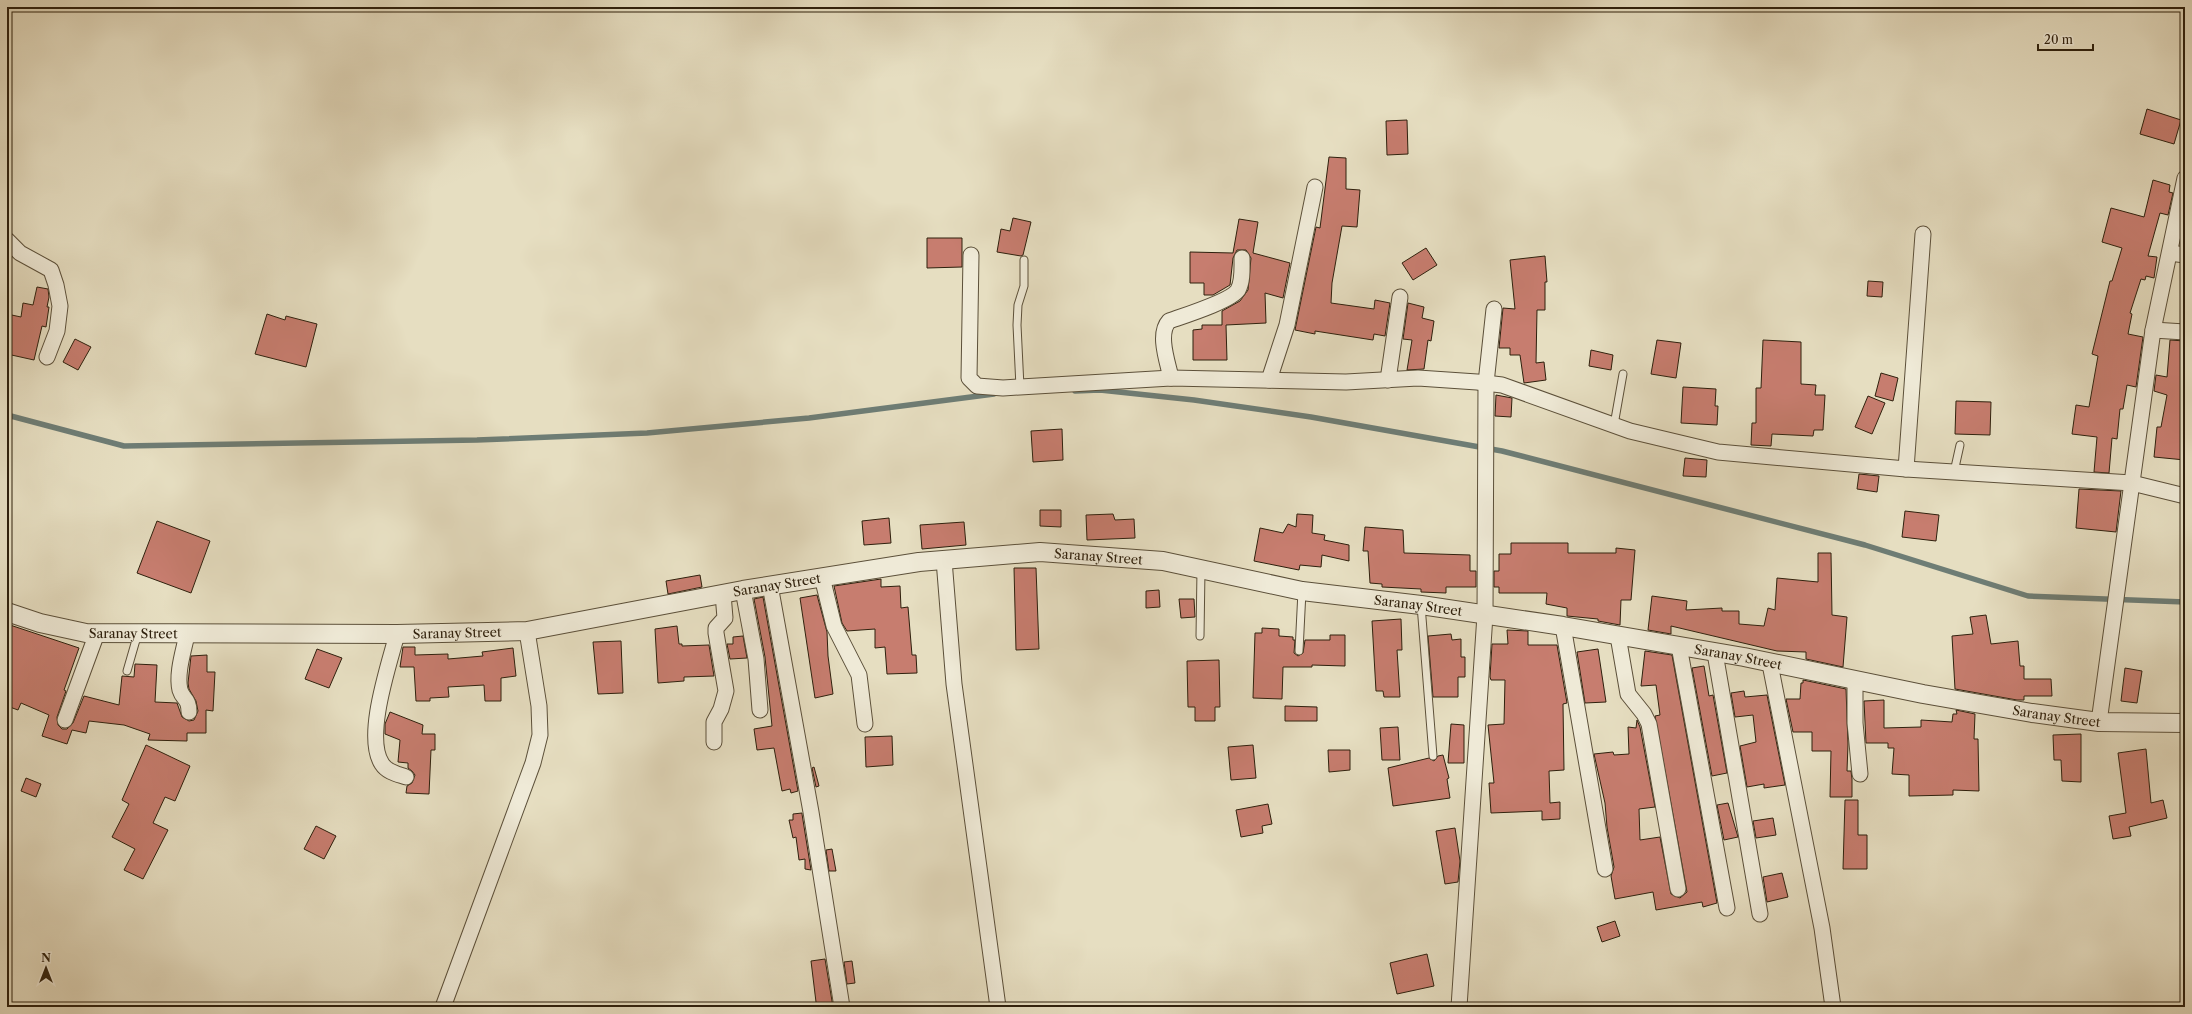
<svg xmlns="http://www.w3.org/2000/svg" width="2192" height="1014" viewBox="0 0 2192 1014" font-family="'Libre Caslon Text',serif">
<rect width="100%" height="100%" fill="#e6dec1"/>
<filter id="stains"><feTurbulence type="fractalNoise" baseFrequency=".005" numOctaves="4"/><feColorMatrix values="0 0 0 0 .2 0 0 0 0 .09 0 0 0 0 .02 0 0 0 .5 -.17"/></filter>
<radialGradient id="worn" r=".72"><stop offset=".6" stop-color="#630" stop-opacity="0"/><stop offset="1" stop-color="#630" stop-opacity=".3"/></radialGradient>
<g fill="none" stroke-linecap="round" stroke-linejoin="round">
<g stroke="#6e7d75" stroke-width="5.5">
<path d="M1075,391L1100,390L1194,400L1311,417L1502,451L1865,545L2028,596L2185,602"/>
<path d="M7,415L124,446L477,440L647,433L809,418L994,394"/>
</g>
</g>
<g fill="#c77d6f" stroke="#2e200d">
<path d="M2147,109L2181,120L2174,144L2140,134Z"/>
<path d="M1407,120L1408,154L1387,155L1386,121Z"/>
<path d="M1329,157L1346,158V189L1360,190L1357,227L1342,226L1332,283L1331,303L1374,309L1375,300L1390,303L1385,336L1374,334L1373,340L1315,331V334L1295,330L1316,227L1320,228Z"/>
<path d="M2153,180L2170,185L2169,192L2173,193L2168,215L2160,213L2148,256L2157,257L2154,278L2146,276L2145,280L2141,279L2130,313L2132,314L2128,334L2143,337L2136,387L2127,385L2123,409H2120L2117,439L2112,438L2109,473L2094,472L2097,437L2072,434L2076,405L2089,407L2098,356L2092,354L2110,281H2112L2122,248L2102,242L2111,208L2144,217Z"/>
<path d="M1013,218L1031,222L1023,255L1021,256L997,252L1001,229L1010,231Z"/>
<path d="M1239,219L1258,222L1253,253L1290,263L1283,298L1265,293L1266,323L1226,325L1227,360H1193V330L1202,329V325H1222V311L1240,301L1248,290L1251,258L1246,250H1237L1233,258L1230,285L1213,295H1204V283H1190V252L1233,253Z"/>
<path d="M927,238H962V267L927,268Z"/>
<path d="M1426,248L1437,265L1413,280L1402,263Z"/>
<path d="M1545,256L1547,282H1545V310H1537L1536,363L1544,362L1546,380L1524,383L1520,355H1510V348H1499L1503,308L1515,309L1510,260Z"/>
<path d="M1868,281L1883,282L1882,297L1867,296Z"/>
<path d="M37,287L48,289L49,297L47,307H49L46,327L42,326L34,360L7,354V314L21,317L23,303L33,305Z"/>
<path d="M1408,303L1424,307L1422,318L1434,321L1431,341L1428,340L1424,369L1407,370L1412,340L1403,339Z"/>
<path d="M267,314L285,320L286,316L317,324L306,367L255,354Z"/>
<path d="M75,339L91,347L78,370L63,362Z"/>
<path d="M1657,340L1681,343L1676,378L1651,374Z"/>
<path d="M1763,340L1801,342V384L1816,385L1815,395H1825L1823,430H1814L1813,436L1772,434L1771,446L1751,445L1752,423H1756V388H1761Z"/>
<path d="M2170,340L2185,341V460L2154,457L2157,427H2161L2167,395L2154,391L2156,375L2167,377Z"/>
<path d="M1591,350L1613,355L1611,370L1589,366Z"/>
<path d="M1881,373L1898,378L1893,401L1875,396Z"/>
<path d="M1683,387L1716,389L1715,406H1718L1717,425L1681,423Z"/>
<path d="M1496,395L1512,398L1511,417L1495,416Z"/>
<path d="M1868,396L1885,403L1872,434L1855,427Z"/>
<path d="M1956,401L1991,402L1990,435L1955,434Z"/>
<path d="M1062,429L1063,460L1033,462L1031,431Z"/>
<path d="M1685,458L1707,460L1706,477L1683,476Z"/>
<path d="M1859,474L1879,476L1877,492L1857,489Z"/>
<path d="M2079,489L2121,491L2116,532L2076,528Z"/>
<path d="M1040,510H1061V527L1040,526Z"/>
<path d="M1905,511L1939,515L1936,541L1902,537Z"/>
<path d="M1113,514L1115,520L1134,519L1135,538L1087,540L1086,515Z"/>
<path d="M1297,514L1313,515L1312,533L1325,535L1324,540L1349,545V561L1322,555L1321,567L1300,565L1299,570L1254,561L1260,528L1283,533L1288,524L1296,527Z"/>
<path d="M889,518L891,543L864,545L862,521Z"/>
<path d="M157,521L210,541L191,593L137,573Z"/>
<path d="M964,522L966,545L922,549L920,525Z"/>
<path d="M1365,527L1403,530L1404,553L1470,555V571H1476V587H1446V593L1421,592V589L1382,587V584L1370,583L1368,551H1363Z"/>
<path d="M1511,543H1568V553H1616V548L1635,550L1631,600H1621L1620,625L1598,621V619L1567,616V608L1546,604L1547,593H1499V587H1494V571H1499V554H1511Z"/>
<path d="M1818,553H1831L1832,615L1847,617L1843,667L1806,659V652L1777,651L1671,626V634L1648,630L1652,596L1687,601L1686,610L1722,608V611H1739V624L1764,626L1768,608L1775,610L1777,578L1818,582Z"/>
<path d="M1014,568H1036L1039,649L1016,650Z"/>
<path d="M700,575L702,587L668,594L666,581Z"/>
<path d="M881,579V587L900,586L901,608L908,607L912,655H916L917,673L887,674L885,647L875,648V629L847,631L842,623L834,586Z"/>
<path d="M1159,590L1160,607L1146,608V591Z"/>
<path d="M817,595L827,632L828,656L833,694L815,698L800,598Z"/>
<path d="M763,597L798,791L791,793L790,789L782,791L774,748L757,750L754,729L772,726L765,657L754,599Z"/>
<path d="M1179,599H1194L1195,617L1181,618Z"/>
<path d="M1986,615L1991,644L2018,641L2020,666H2024V679H2051L2052,696H2024V700H2017L1955,689L1952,636L1973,634L1970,617Z"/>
<path d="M1401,619L1402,650H1397L1400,697H1384L1383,691H1376L1372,621Z"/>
<path d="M7,624L79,648L64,690L66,691L57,717L58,725L62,729H67L73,723L84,696L119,705L122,676L134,677L135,664L157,665L155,702L177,703L182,717L189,721L194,720L198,711L196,701L189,689L188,683L191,656L207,655V672H215L213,711L206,710V733H187V741L148,740L150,734L124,725L89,721L86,733L72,730L67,744L42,736L49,715L21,703L18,710L7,706Z"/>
<path d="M677,626L679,644H682V646L709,645L714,676L684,677V681L658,683L655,629Z"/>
<path d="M1262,628L1279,629V636L1293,637V640H1295L1294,653L1298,656L1303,653L1305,640H1330V635H1345V666L1312,665V667H1283L1282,699L1253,698L1255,633H1262Z"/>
<path d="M1507,630L1528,631V645H1557L1567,703L1563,704L1564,770L1549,771L1550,803L1560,802V819L1542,820V811L1491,813L1489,783H1494L1488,725L1504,724L1505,680H1491L1490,677L1492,644H1508Z"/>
<path d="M1451,634L1452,640L1461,639V657H1465V677H1458V697H1433L1428,636Z"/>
<path d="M743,636L747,658L730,659L727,644H733V637Z"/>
<path d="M621,641L623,693L598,694L593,642Z"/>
<path d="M403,647H415V655L448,654V659L483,656L482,652L513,648L516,676L501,678V701H485L484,685L448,687L449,697L430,698V701H416L414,667H400Z"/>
<path d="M317,649L342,658L329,688L305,679Z"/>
<path d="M1598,649L1606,702L1585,703L1577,652Z"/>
<path d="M1645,651L1672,655L1717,903L1703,907L1702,902L1656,910L1653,892L1615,899L1611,876L1614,867L1607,827L1605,803L1594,754L1613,752L1614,755L1629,754L1628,727L1636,728L1637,720L1640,727L1655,807L1639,809L1640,840L1660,837L1671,894L1680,898L1687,892L1655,716L1660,715L1656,685L1641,686Z"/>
<path d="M1219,660L1220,707H1215V721H1195V707H1188L1187,661Z"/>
<path d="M1704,666L1709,696L1713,695L1727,773L1712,776L1692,668Z"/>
<path d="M2125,668L2142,671L2137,703L2121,701Z"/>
<path d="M1803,680L1846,689L1848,744L1847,771H1851L1852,779V797H1830L1831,751H1812V732H1793L1786,699H1800L1801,683H1803Z"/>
<path d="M1744,691L1745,697L1767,695L1785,785L1764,788V784L1747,787L1740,746L1756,742L1753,715L1735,717L1731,693Z"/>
<path d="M1884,700V728L1921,727V720L1952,722L1953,714H1957L1956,710L1975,714L1974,739H1978L1979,791L1953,790V795L1909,796V775L1892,774L1894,748H1888V743H1866L1864,701Z"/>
<path d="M1285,706L1317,707V721H1285Z"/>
<path d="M390,712L423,725L422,734H435V750H431L429,794L406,793L407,786L412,783L415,775L412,771L408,768V763L398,762L400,740L385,734V724Z"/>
<path d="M1451,724L1464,725V763H1448Z"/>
<path d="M1398,727L1400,760H1382L1380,728Z"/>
<path d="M2081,734V782L2062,781L2061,760H2054L2053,735Z"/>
<path d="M892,736L893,765L866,767L865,737Z"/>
<path d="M146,745L190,766L175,801L165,797L153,823L168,830L143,879L124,870L135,849L112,837L129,804L122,800Z"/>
<path d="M1253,745L1256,778L1231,780L1228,747Z"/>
<path d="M2146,749L2151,803L2163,800L2167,818L2129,827L2131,836L2113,839L2109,816L2126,813L2118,753Z"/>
<path d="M1328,750H1350V770L1329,772Z"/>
<path d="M1443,755L1449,778L1447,779L1450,798L1393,806L1388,768L1429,758L1434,761L1438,756Z"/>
<path d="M814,767L819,786L816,787L812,768Z"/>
<path d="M26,778L41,784L36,797L21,791Z"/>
<path d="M1845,800H1858V835H1867V869H1843Z"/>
<path d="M1728,803L1738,837L1724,840L1717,805Z"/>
<path d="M1268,804L1272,824L1262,826L1263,833L1241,837L1236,810Z"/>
<path d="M802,813V814L811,870L805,869V859L799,860L796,837L793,838L789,820H793V814Z"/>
<path d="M1773,818L1776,835L1756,838L1753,821Z"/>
<path d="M316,826L336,836L324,859L304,849Z"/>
<path d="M1455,828L1460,861L1458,882L1445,884L1436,831Z"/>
<path d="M832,849L836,871H829L826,850Z"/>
<path d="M1782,873L1788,897L1767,902L1763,877Z"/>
<path d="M1615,921L1620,936L1602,942L1597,927Z"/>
<path d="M1427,954L1434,986L1397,994L1390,963Z"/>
<path d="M825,959L833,1007H818L816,1002L811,961Z"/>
<path d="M852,961L855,983L847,984L844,962Z"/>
</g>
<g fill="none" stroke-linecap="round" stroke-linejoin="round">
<g stroke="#5c503a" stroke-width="9">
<g id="service">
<path d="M1020,387L1017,325L1018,305L1024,286V260"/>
<path d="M1614,425L1623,374"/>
<path d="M1954,472L1960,445"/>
<path d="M1421,605L1433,756"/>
<path d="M1200,636L1201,570"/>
<path d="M1299,651L1302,591"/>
<path d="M127,671L138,633"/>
</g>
</g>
<g stroke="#5c503a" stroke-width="17">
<g id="minor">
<path d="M7,240L20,253L51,270L56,285L60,306L57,331L47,357"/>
<path d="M2170,253L2185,255"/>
<path d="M971,255L969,378L977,386L1003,388L1171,378L1346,382L1418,378L1477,382L1502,385L1630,431L1718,452L1906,469L2132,483L2185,496"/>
<path d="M2153,330L2185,332"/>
<path d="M1171,378C1168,363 1157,334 1169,321C1183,316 1231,301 1238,290C1243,281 1242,268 1242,258"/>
<path d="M1269,380L1287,325L1315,187"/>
<path d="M1388,380L1400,297"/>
<path d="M1906,469L1923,234"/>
<path d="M944,560L954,684L998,1007"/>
<path d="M822,577L834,626L859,675L865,724"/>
<path d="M770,585L811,812L842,1007"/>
<path d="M743,590L756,659L760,710"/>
<path d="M1563,626L1605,869"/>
<path d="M187,634C184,650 176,673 180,690C183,700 189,698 189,712"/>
<path d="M397,634C389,665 364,737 382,764C387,772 397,774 406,777"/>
<path d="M1618,636L1628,694L1644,714L1649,724L1678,889"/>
<path d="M1679,646L1727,908"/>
<path d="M1715,653L1760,914"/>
<path d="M1770,664L1822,928L1833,1007"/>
<path d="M1855,681V723L1860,774"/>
<path d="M65,720L97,633"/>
<path d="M2099,722L2153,330L2185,178"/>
<path d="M714,742V722L721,709L726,691L716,633V628L725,618L723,594"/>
<path d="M443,1007L533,763L540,735L539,706L527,631"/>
<path d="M1459,1007L1485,615L1486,383L1494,309"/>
</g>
</g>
<g stroke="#5c503a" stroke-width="20">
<g id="tertiary">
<path id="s1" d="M7,612L40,623L86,633L397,634L527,631L743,590L919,562L1040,552L1163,561L1302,591L1421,605L1563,626L1744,657L1923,694L2032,713L2099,722L2185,723"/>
</g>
</g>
<use href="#service" stroke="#efead7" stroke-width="7"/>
<use href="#minor" stroke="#efead7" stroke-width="15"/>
<use href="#tertiary" stroke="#efead7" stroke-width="18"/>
</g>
<g text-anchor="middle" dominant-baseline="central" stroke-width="4" stroke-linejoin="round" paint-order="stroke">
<g font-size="13" fill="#2e200d" stroke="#efead7">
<text stroke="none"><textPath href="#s1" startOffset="1101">Saranay Street</textPath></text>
<text stroke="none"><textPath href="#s1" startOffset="777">Saranay Street</textPath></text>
<text stroke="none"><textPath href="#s1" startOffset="1425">Saranay Street</textPath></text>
<text stroke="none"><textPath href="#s1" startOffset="129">Saranay Street</textPath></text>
<text stroke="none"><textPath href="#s1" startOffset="453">Saranay Street</textPath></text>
<text stroke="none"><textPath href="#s1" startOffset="1749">Saranay Street</textPath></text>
<text stroke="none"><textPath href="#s1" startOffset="2073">Saranay Street</textPath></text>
</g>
</g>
<rect width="2192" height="1014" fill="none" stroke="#e6dec1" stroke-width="24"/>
<rect x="8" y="8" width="2176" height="998" fill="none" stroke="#2e200d" stroke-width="2"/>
<rect x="12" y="12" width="2168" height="990" fill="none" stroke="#2e200d"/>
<g transform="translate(46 968)" stroke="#efead7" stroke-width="3" paint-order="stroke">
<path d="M0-3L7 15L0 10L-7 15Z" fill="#2e200d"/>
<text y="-6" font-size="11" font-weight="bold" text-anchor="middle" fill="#2e200d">N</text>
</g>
<path d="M2038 44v6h55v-6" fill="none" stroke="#2e200d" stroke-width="2"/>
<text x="2044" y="44" font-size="12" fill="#2e200d" stroke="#efead7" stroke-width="3" paint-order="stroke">20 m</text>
<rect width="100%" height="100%" filter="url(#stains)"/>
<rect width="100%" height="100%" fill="url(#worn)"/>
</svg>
